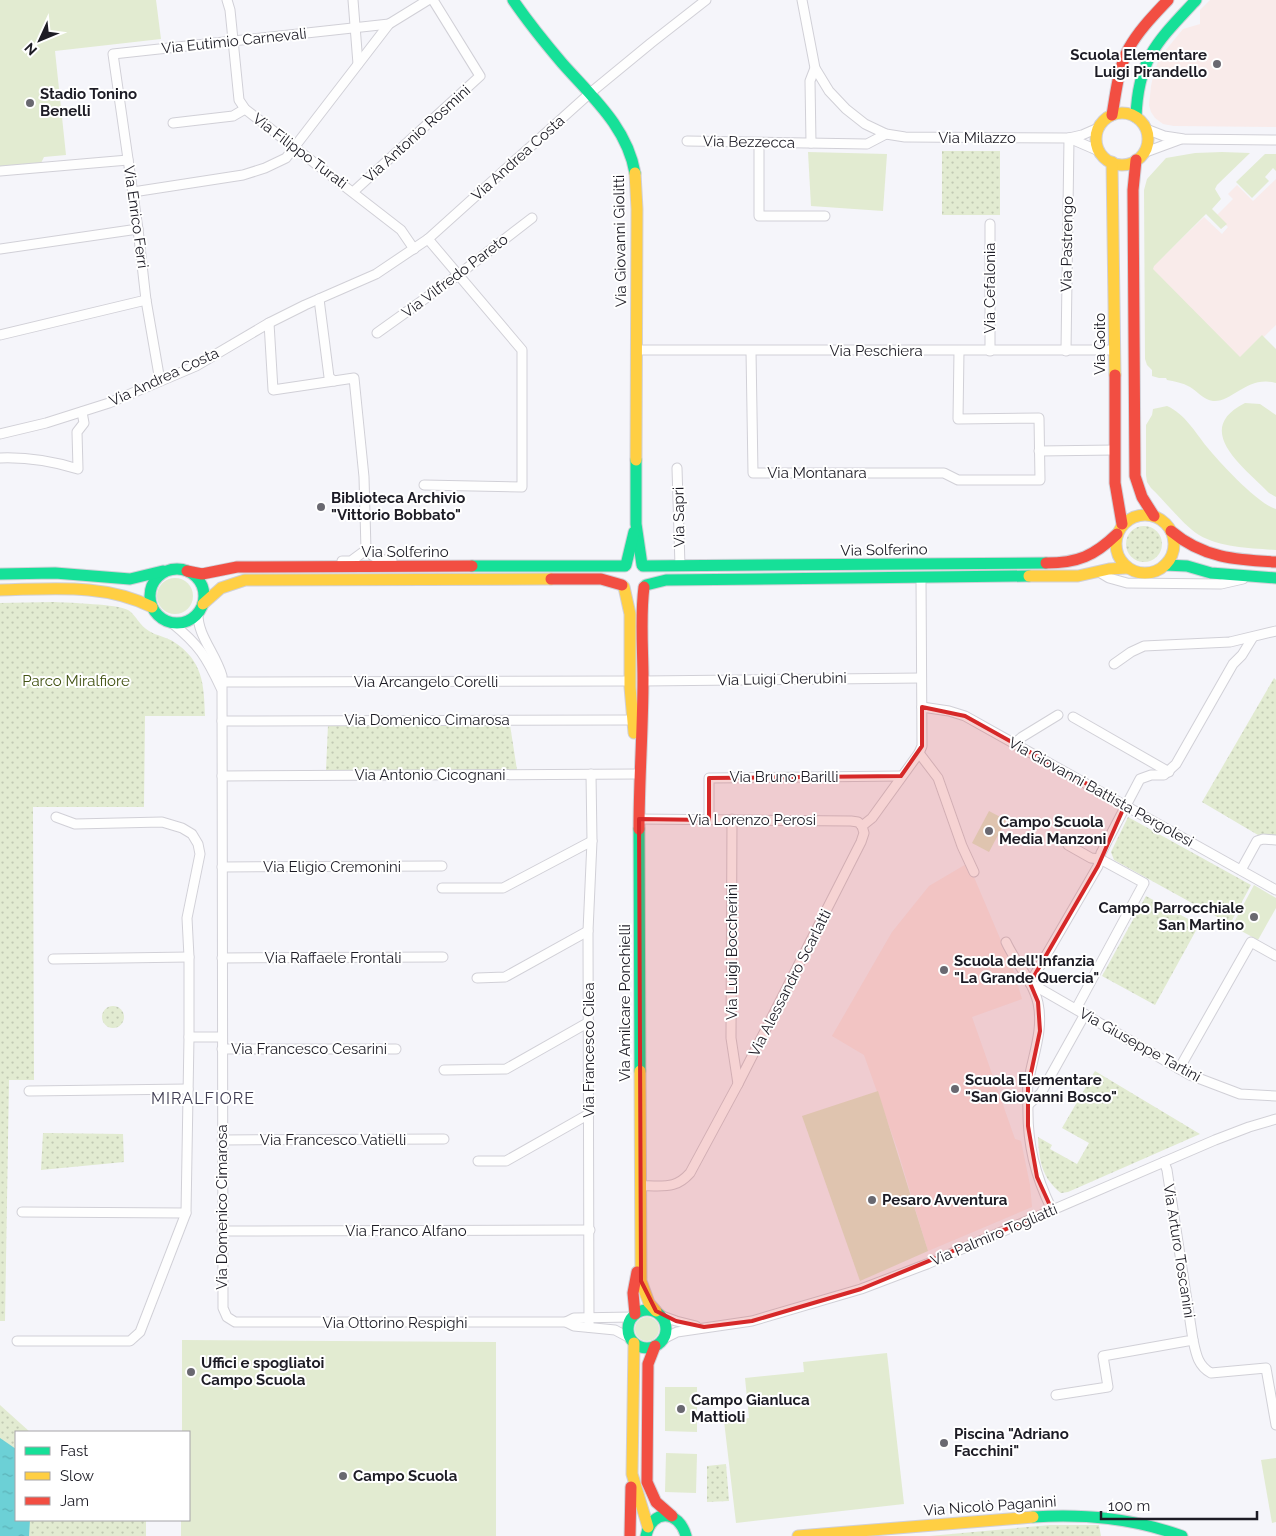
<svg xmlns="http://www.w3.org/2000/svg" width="1276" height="1536" viewBox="0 0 1276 1536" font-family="Raleway,sans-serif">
<defs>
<pattern id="park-dots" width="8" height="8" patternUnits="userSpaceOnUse" patternTransform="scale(1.25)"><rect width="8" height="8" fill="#e2ebd1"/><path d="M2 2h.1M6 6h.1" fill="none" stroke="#c1c9b3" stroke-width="1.8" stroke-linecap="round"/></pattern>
<pattern id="water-ripples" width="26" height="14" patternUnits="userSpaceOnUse" patternTransform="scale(1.25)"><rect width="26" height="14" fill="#6cd0d6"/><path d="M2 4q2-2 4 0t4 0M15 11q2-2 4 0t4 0" fill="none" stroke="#5db2b8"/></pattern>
</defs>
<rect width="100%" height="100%" fill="#f5f5fa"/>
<g fill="#f9ebea">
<path d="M1210,0H1276V127L1174,126L1163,124L1155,118L1151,112L1149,105L1151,86L1154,72L1160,57L1183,29L1200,24V10Z"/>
<path d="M1276,179V325L1240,360L1151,268L1204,217L1222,234L1228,227L1216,216L1233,199L1228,194L1237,185L1253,201Z"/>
<path d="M968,863L1013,969L1022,999L972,1017L1015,1139L1021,1141L1030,1185L1032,1207L928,1251L897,1148L864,1055L832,1036L892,932L929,886Z"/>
</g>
<g fill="#e2ebd1">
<path d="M0,0H156L161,39L55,51L66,155L44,157L41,163L0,167Z"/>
<path d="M808,152L887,154L883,211L811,206Z"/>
<path d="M1222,152L1250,153L1217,185L1215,189L1221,199L1212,209L1227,224L1221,229L1206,214L1154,266L1153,269L1240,357L1262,335L1276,349V383C1247,375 1232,403 1213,401C1204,400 1197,391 1190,387C1183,383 1174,381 1167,380L1166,378H1159L1152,376V370L1147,365L1145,359L1144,190L1147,179L1166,158L1195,153Z"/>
<path d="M1265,154H1276V171L1273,168L1265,177L1269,181L1252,198L1236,182Z"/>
<path d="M1245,403L1260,404L1276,415V497L1269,493C1245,468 1191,430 1245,403Z"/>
<path d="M1167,406C1185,414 1195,432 1207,447C1220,463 1258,504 1276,509V550C1251,548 1221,548 1199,535C1182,524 1166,502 1151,488L1147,482L1146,475V425L1152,415L1153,409Z"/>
<circle cx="175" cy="596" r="18"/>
<path d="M989,811L1006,820L989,852L972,843Z"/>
<path d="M1254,885L1276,898V908L1258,940L1232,926Z"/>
<path d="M878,1091L928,1251L860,1281L802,1116Z"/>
<circle cx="647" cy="1329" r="12"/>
<path d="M182,1340L496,1342V1536H181V1520H189V1432H182Z"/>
<path d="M887,1353L904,1504L736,1523L724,1421L749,1418L745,1378L804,1372L803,1362Z"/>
<path d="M665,1387H697V1432L665,1431Z"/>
<path d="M666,1453L697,1454L696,1493L665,1492Z"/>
<path d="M1276,1458V1522L1272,1523L1261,1460Z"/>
</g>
<g fill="url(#park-dots)">
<rect x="942" y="151" width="58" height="64"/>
<circle cx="1144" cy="544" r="18"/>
<path d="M55,602C70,603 117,604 128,610C135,614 140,626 149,631C157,636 167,637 174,642C203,661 204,684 205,716H145L144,807H33L34,1080H9L5,1321H0V603Z"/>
<path d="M1274,678L1276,680V836L1258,835L1202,802Z"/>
<path d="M328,725H510L517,770H326Z"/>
<path d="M1128,817L1251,885L1230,924L1114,860L1111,852Z"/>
<path d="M1146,896L1199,925L1155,1005L1102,976Z"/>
<circle cx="113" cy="1017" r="11"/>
<path d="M1095,1071L1200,1134L1068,1192L1061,1193C1042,1178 1039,1161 1038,1137L1052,1145L1050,1149L1077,1164L1089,1143L1062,1128Z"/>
<path d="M43,1133L123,1134L124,1162L41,1170Z"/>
<path d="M0,1405L30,1432H16V1520H146V1536H0Z"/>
<path d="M726,1464L729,1501L707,1502V1466Z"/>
<path d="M1050,1525H1099L1101,1536H929Z"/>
</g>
<path fill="url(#water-ripples)" d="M0,1438L16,1449V1520H30L29,1536H0Z"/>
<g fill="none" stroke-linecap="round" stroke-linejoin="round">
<g stroke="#d1d0d7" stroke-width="11">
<g id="street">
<path d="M227,0L230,10L239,100L245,109L401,230L414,249"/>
<path d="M353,0L358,64"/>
<path d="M802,0L815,68L829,91L846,109L865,124L886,134L905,137L1069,138L1082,135L1098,128"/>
<path d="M173,123L233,116L245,109"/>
<path d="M1146,129L1164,136L1184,139L1276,140"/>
<path d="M1069,138L1099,151"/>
<path d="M687,141L867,144L886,134"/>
<path d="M759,143V216H825"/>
<path d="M811,143L810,81L815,68"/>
<path d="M1143,153L1181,139"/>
<path d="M0,171L128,160"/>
<path d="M133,192L243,175L265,168L286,158L389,24L428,0"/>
<path d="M353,192L480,76L433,0"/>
<path d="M990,224V351"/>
<path d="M0,249L138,229"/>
<path d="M319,299L329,377L334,381"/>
<path d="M269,323L273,390L354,378L364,477L366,550C374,558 381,561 392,560"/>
<path d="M377,333L458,275L532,218"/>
<path d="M0,335L146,300"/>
<path d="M636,350H1115"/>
<path d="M751,351L753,473H944L958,480H1040L1039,418L958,419L959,351"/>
<path d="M1066,351L1069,138"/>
<path d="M160,381L146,300L138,229L113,54L389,24"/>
<path d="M0,434L46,423L109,403L196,366L269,323L305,305L376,274L428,239L589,94L651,43L706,0"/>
<path d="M1039,451L1115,450"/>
<path d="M0,458C27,457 52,461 78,469L77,432L84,423L82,412"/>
<path d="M677,468L680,566"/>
<path d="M424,485L522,487V350L428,239"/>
<path d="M342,561H351L366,550"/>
<path d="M1099,572L1109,578L1127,583L1221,584L1243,579"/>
<path d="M198,613C197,635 216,654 222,676L223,1308L227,1317L235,1322H566L574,1326L615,1330L630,1338"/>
<path d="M172,623C199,645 206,656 221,688"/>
<path d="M1114,664L1131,652L1144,646L1230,642L1276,631"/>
<path d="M643,681L921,678"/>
<path d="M222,682L630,681"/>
<path d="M922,707L949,711L965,716L1276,890"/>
<path d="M1073,717L1169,772"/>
<path d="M222,721L632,720"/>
<path d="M1015,743L1022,737L1058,715"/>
<path d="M919,753L938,778L962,846L974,872"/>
<path d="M222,776L639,774"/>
<path d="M639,819L851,821L858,822L862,826"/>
<path d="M732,819L731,1038L738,1084"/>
<path d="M709,820V778L901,776"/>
<path d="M862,826L872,818L919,753L922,746L921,577"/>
<path d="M1068,845L1091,858L1100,859L1144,883L1076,1009"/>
<path d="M222,867L442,866"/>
<path d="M1241,870L1257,841L1263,839L1276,840"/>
<path d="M442,888H503L592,841"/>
<path d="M1006,942C1015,962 1033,981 1038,1003C1044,1031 1032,1057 1028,1085C1027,1091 1028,1098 1028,1104C1027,1144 1035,1175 1052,1210"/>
<path d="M222,958L443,957"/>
<path d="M53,959L189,957"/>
<path d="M477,978L505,977L588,931"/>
<path d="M1030,983L1098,866L1101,853L1140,779L1151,775H1164L1176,764L1233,664L1242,655L1253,637"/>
<path d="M1030,983L1190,1075L1240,1094L1276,1096"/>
<path d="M189,1037H222"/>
<path d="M222,1049H396"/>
<path d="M1179,1069L1251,942L1276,956"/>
<path d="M444,1070L506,1069L589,1022"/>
<path d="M29,1091L188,1089"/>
<path d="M1028,1105L1041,1093L1085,1014"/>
<path d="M222,1140L444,1139"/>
<path d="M478,1161H506L589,1114"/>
<path d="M641,1186C663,1185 675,1190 690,1173L738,1084L861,842L864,833L862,826"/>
<path d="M22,1212L186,1213"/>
<path d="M222,1231L590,1230"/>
<path d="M662,1316L676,1321L696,1326"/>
<path d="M566,1322L574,1318L632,1317"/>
<path d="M589,1327L588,931L592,841L591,774"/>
<path d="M663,1339L677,1332L752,1321L861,1289L927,1264L1215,1140L1249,1127L1276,1119"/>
<path d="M1193,1340C1196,1354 1198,1366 1211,1373L1266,1368L1276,1425"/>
<path d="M17,1341H130L140,1332L186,1213L189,1037V957L187,918L200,854L198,844L192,834L182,828L162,822L75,824L56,817"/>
<path d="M1056,1395L1108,1387L1103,1356L1193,1340L1167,1170L1164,1162"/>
</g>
</g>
<g stroke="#d1d0d7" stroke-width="13">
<g id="fast">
<path d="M513,0C528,22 545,43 562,63C592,97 627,127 635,173"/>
<path d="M1136,117C1138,58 1158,41 1196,0"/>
<path d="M636,460V524L642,565"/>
<path d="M626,565L634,532"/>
<path d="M1165,565L1187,566L1211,573L1276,578"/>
<path d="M472,566H625"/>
<path d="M643,566L1046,563"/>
<circle cx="177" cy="596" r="27"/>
<path d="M0,574L55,573L130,579L163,571"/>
<path d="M646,585L666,580L1029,576"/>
<path d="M639,829L640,1071"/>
<circle cx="647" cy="1329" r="19"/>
<path d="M1033,1517C1086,1514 1132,1518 1182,1536"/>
<path d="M646,1536C652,1508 679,1510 686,1536"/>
</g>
</g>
<g stroke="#d1d0d7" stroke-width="13">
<g id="slow">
<circle cx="1122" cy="139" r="26"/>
<path d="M1112,162L1115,375"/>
<path d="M635,173L637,209L636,460"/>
<circle cx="1145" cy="544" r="29"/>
<path d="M1029,576H1078L1109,569L1127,568"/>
<path d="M624,587L630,614V687L634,733"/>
<path d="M0,590C52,589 105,583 152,607"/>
<path d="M203,604L221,588L245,580L551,579"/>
<path d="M640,1071L641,1281L649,1303L656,1311"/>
<path d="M634,1343L632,1474L648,1527"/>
<path d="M798,1536L1033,1517"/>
</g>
</g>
<g stroke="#d1d0d7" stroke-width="13">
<g id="jam">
<path d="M1112,115C1116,93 1118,68 1129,48C1139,30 1154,15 1168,0"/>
<path d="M1136,160L1133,190L1135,476L1142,497L1154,516"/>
<path d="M1115,375V483L1122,524"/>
<path d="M1171,531C1203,558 1236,560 1276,562"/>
<path d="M1046,563C1078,563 1094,556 1117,534"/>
<path d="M187,571L202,574L237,567L472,566"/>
<path d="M551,579H601L622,585"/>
<path d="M639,829C639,779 643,729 643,679C643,649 640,617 644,587"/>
<path d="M635,1314L633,1293L637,1272"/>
<path d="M655,1346L648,1364L647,1482L656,1502L672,1516"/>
<path d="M630,1536L631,1487"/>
</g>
</g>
<use href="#street" stroke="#fefefe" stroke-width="9"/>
<use href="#fast" stroke="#16e098" stroke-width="11"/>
<use href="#slow" stroke="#ffcf43" stroke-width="11"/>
<use href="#jam" stroke="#f24e42" stroke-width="11"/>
</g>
<path fill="#d62828" fill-opacity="0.2" stroke="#d62828" stroke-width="4" stroke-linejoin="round" d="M922,707L965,716L1125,805L1098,866L1030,983L1038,1002L1040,1031L1028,1087V1126L1037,1177L1052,1210L861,1289L752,1321L704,1327L676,1321L656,1311L641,1281L639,819L709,820V778L901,776L922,746Z"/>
<g fill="#696870" stroke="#fff" stroke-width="2">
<circle cx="1217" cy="64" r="5"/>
<circle cx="30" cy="103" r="5"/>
<circle cx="321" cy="507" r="5"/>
<circle cx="989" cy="831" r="5"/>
<circle cx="1254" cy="917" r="5"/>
<circle cx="944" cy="970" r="5"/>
<circle cx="955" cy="1089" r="5"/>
<circle cx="872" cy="1200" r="5"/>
<circle cx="191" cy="1372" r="5"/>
<circle cx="681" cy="1409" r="5"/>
<circle cx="944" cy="1443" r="5"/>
<circle cx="343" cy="1476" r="5"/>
</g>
<g text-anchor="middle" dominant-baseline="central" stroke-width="4" stroke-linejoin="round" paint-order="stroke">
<g font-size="15" fill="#1d1c25" stroke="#fff">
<text transform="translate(234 41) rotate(-6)">Via Eutimio Carnevali</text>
<text transform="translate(417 134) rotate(-42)">Via Antonio Rosmini</text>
<text x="977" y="138">Via Milazzo</text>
<text transform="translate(749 142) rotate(1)">Via Bezzecca</text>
<text transform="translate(300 151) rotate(37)">Via Filippo Turati</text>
<text transform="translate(518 158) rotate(-42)">Via Andrea Costa</text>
<text transform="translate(136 217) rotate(82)">Via Enrico Ferri</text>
<text transform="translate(620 241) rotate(-91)">Via Giovanni Giolitti</text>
<text transform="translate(1067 244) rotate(-89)">Via Pastrengo</text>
<text transform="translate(455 276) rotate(-37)">Via Vilfredo Pareto</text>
<text transform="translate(990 288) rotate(-90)">Via Cefalonia</text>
<text transform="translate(1100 344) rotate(-90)">Via Goito</text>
<text x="876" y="351">Via Peschiera</text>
<text transform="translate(164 377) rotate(-25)">Via Andrea Costa</text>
<text x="817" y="473">Via Montanara</text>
<text transform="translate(679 517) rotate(-91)">Via Sapri</text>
<text transform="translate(884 550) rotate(-1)">Via Solferino</text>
<text x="405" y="552">Via Solferino</text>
<text transform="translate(782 679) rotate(-1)">Via Luigi Cherubini</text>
<text x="426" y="682">Via Arcangelo Corelli</text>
<text x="427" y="720">Via Domenico Cimarosa</text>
<text x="430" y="775">Via Antonio Cicognani</text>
<text x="784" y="777">Via Bruno Barilli</text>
<text transform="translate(1101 792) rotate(29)">Via Giovanni Battista Pergolesi</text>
<text x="752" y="820">Via Lorenzo Perosi</text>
<text x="332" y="867">Via Eligio Cremonini</text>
<text transform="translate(732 952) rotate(-90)">Via Luigi Boccherini</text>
<text x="333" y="958">Via Raffaele Frontali</text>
<text transform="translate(790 983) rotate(-63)">Via Alessandro Scarlatti</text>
<text transform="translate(625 1003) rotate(-90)">Via Amilcare Ponchielli</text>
<text transform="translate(1140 1045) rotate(29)">Via Giuseppe Tartini</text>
<text x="309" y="1049">Via Francesco Cesarini</text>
<text transform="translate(589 1050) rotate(-90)">Via Francesco Cilea</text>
<text x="333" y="1140">Via Francesco Vatielli</text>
<text transform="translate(222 1207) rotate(-90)">Via Domenico Cimarosa</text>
<text x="406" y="1231">Via Franco Alfano</text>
<text transform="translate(994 1235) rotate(-23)">Via Palmiro Togliatti</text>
<text transform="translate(1179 1251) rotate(81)">Via Arturo Toscanini</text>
<text x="395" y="1323">Via Ottorino Respighi</text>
<text transform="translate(990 1506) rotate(-4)">Via Nicolò Paganini</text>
</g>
<g font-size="15" font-weight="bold" fill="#1d1c25" stroke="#fff" text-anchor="start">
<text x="1207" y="55" text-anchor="end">Scuola Elementare<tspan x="1207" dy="17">Luigi Pirandello</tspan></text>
<text x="40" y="94">Stadio Tonino<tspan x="40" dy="17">Benelli</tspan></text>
<text x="331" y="498">Biblioteca Archivio<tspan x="331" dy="17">"Vittorio Bobbato"</tspan></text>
<text x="999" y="822">Campo Scuola<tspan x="999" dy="17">Media Manzoni</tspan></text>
<text x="1244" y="908" text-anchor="end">Campo Parrocchiale<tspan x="1244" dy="17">San Martino</tspan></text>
<text x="954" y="961">Scuola dell'Infanzia<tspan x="954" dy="17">"La Grande Quercia"</tspan></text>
<text x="965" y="1080">Scuola Elementare<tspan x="965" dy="17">"San Giovanni Bosco"</tspan></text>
<text x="882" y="1200">Pesaro Avventura</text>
<text x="201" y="1363">Uffici e spogliatoi<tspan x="201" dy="17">Campo Scuola</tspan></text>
<text x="691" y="1400">Campo Gianluca<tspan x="691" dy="17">Mattioli</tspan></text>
<text x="954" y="1434">Piscina "Adriano<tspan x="954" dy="17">Facchini"</tspan></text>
<text x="353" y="1476">Campo Scuola</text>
</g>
<g font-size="15" fill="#435314" stroke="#fff">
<text x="76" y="681">Parco Miralfiore</text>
</g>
<g font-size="16" letter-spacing="1" fill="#3f3c51" stroke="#fff">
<text x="203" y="1098">MIRALFIORE</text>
</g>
</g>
<rect x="15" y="1431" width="175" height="90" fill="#ffffff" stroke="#a5a4a8"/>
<rect x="25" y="1447" width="25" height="8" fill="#16e098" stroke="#a5a4a8"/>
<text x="60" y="1456" font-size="15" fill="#1d1c25">Fast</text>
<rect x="25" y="1472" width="25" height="8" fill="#ffcf43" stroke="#a5a4a8"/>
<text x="60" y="1481" font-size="15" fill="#1d1c25">Slow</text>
<rect x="25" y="1497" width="25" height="8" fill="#f24e42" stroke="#a5a4a8"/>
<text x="60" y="1506" font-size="15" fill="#1d1c25">Jam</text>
<g transform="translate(40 40) rotate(226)" stroke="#ffffff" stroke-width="4" paint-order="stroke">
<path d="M0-4L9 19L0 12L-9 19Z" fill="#1d1c25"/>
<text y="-8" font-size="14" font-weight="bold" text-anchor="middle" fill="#1d1c25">N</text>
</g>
<path d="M1101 1511v8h156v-8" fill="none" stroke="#1d1c25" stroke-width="2.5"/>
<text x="1108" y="1511" font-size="15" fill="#1d1c25" stroke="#ffffff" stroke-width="4" paint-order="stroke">100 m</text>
</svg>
